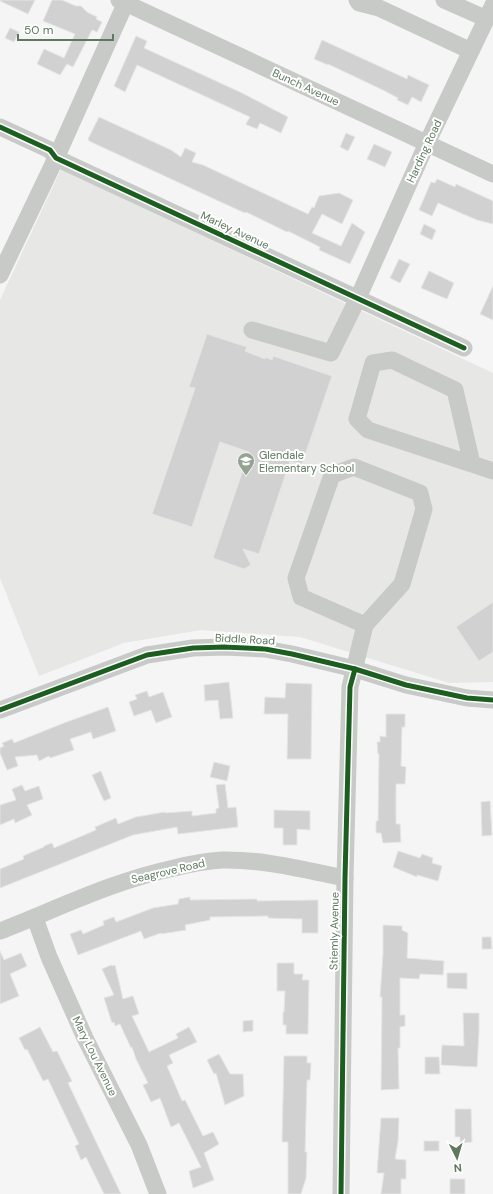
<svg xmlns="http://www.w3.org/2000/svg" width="493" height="1194" viewBox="0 0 493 1194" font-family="'DM Sans',sans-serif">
<rect width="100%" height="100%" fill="#f6f5f6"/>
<path fill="#e7e7e6" d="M61,169L493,373V682L449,683L300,637L201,630L124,643L39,676L0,578V300Z"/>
<g fill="#d0d1d0" stroke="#e6e5e6">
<path d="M0,0H35L28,14L0,1Z"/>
<path d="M52,0H62L76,6H81L87,12L97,17L96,19L102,22L97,32L92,30L73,67L67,64L60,75L37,64L44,49L64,58L75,34L43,21Z"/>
<path d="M10,28L19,32L14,42L5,38Z"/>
<path d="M136,36L147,41L144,48L242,93L288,117L281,133L260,123L257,129L247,125L246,124L250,117L137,65L125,92L114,86Z"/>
<path d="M322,40L407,79L408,75L429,85L421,102L412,97L408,105L397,100L398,98L383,90L328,64V65L314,59Z"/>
<path d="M99,117L171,150L181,157L185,148L196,153L192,162L203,165L308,214L312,207L314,208L319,196L339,193L353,200L342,224L322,214L312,233L341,246L352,223L365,232L350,264L319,250L320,247L288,231L287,232L246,212L245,213L223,203L89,141L88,139Z"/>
<path d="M346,133L355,137L348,151L340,147Z"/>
<path d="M374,144L392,152L385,167L367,159Z"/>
<path d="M437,179L455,187L456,184L493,201V224L477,220L438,203L432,216L419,210L431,182L435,183Z"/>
<path d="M424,224L436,230L432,240L420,234Z"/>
<path d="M399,259L410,264L400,283L390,278Z"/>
<path d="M429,271L454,283L447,299L421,288Z"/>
<path d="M493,286V320L480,314Z"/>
<path d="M207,334L247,347L245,351L265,359V357L272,360L273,356L332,376L302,464L290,461L259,554L243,549L251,565L244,569L213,558L249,452L220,442L192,527L152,514L195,388L189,387Z"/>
<path d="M493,602V652L479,661L456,627Z"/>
<path d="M229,682L233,718L220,719L218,700L205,701L204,685Z"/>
<path d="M286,683L312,684L311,759H287L288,714H264L265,697L285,698Z"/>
<path d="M147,691L149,697L163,692L172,717L156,723L151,710L134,716L129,702L137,699L135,695Z"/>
<path d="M108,707L116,731L93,739L91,732L70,739L74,750L50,758L49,756L39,761L37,755L15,757L18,766L7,770L0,753V748L4,746L2,743L12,739L14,743L64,723Z"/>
<path d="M386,714H405V727H402L401,766L406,767L405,784H396V824H400L401,842L383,843L381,833H376V821H378L379,754H378L377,742H380V736L386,737Z"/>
<path d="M214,762L230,766L227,781L210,777Z"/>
<path d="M101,771L111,798L104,801L92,775Z"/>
<path d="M225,784L228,808L236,807L238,827L178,834L177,827L133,835L0,888V869L24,859L23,856L44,847V846L52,843L54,848L96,830L95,827L116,818L118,824L136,817L165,812V813L192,811V816L216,813V809L219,808L216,785Z"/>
<path d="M22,785L25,791L39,786L43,799L27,805L32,815L15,823L14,819L0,825V805L16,800L12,789Z"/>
<path d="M490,801L492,835L482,836L481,802Z"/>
<path d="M274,810L310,811V830L297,829V845H283V828H274Z"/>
<path d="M398,851L420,858L422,854L433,858L432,863L442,866L438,881L417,875V877L393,867Z"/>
<path d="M190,897V900L257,899V901L318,900V933H302V919L268,918V916L210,917V920L185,925L186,930L161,934V933L144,939L141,931L78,955L70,934L81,930L83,934L104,925L103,921L114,917L116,922L153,908L178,904L179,899Z"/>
<path d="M383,925L402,926V930L408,933L407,958L444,961L443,975L420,974L419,979L400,978V1015H405V1026L400,1027V1048H398L399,1089L381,1090L382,997H380L383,954Z"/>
<path d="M482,937H491L492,949H482Z"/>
<path d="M0,951L4,960L21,953L27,966L10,974L19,996L0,1004Z"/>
<path d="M277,963H294V974H303L302,980H309L308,1034H286V1025H283V1012H284L285,991H277Z"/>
<path d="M111,965L112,966L115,965L123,999L133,996L139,1014L132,1016L149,1052L178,1038L176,1034L189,1027L197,1042L169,1055L173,1063L167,1066L182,1101L185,1100L203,1136L213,1132L219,1144L204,1153L214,1180L193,1188L189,1171L201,1167L179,1123L171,1127L160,1098L151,1102L143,1085L148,1083L136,1059L132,1047L131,1048L120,1024L115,1026L114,1022L112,1023L104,998L114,995L102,969Z"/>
<path d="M447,973H467V989L447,988Z"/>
<path d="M463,1013H479V1032L477,1067L441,1065L442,1045L464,1046Z"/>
<path d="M253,1020V1031L243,1032V1021Z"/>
<path d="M40,1027L53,1052L57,1051L72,1081L68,1083L121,1194H104L86,1157L81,1160L75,1146L79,1144L48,1079L43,1081L27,1049L25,1050L19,1038Z"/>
<path d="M219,1054L230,1074H243L244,1096L225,1105L216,1073L214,1074L207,1060Z"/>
<path d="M284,1056H307V1063H311L310,1080H307L305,1152H307L306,1178L301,1194H288V1142H282Z"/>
<path d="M425,1057H439L440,1074H425Z"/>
<path d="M455,1109H471L472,1142L460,1143V1137H455Z"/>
<path d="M381,1118H399L398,1141L395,1159L406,1160V1179H401V1194H381L384,1173H377Z"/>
<rect x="424" y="1141" width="15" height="10"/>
<rect x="450" y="1179" width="15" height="15"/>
</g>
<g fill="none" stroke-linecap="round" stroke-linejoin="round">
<g stroke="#c7cac7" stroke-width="17">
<path d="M119,0L493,174"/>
<path d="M357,0L359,3L379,8L471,51"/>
<path d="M444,0L487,19"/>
<path d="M0,127L50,150L56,158L464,348"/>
<path d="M0,275L56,158L127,0"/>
<path d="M252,330L331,353L358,298L427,143L493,5"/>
<path d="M472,464L455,390L392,360L373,363L357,419L368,430L493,471"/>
<path d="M0,710L147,655L193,648L224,647L265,649L292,654L355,669L406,685L467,698L493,700"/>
<path d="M35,918L49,957L85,1038L139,1145L158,1194"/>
<path d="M0,931C57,909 113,881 174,868C190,864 205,861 222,860C263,859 305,870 345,878"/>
<path d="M341,1194L345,878L350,687L365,625L402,584L424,509L420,493L354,467L332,475L296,578L301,597L365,625"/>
</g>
<g stroke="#fff" stroke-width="8">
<g id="cycleway">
<path d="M0,127L50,150L56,158L464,348"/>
<path d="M0,710L147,655L193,648L224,647L265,649L292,654L355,669L406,685L467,698L493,700"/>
<path d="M341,1194L345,878L350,687L355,669"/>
</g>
</g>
<use href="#cycleway" stroke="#1b5e20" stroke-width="5"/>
</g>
<defs>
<g id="school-pin" transform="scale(0.9)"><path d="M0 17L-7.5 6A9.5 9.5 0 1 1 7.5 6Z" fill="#93a493" stroke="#fff"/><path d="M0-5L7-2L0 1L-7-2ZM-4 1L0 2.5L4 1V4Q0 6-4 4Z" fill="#fff"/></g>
</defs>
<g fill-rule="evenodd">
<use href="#school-pin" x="246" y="461"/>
</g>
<g text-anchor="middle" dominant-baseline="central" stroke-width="4" stroke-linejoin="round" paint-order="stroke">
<g font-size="11" fill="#5e795e" stroke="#fff">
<text transform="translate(306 87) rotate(25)">Bunch Avenue</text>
<text transform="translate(424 151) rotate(-65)">Harding Road</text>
<text transform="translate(235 230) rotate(25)">Marley Avenue</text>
<text transform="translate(245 639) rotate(3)">Biddle Road</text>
<text transform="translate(168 871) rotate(-13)">Seagrove Road</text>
<text transform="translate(334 931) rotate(-89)">Stiemly Avenue</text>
<text transform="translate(95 1056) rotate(64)">Mary Lou Avenue</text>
</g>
<g font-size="11" fill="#5e795e" stroke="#fff" text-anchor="start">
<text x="259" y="455">Glendale<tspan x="259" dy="13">Elementary School</tspan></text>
</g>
</g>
<g transform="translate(457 1158) rotate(175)" stroke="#ffffff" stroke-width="3" paint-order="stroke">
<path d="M0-3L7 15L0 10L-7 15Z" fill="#5e795e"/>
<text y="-6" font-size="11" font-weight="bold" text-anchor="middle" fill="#5e795e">N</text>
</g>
<path d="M18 34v6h95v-6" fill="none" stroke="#5e795e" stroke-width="2"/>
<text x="24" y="34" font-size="12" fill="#5e795e" stroke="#ffffff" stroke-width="3" paint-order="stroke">50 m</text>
</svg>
